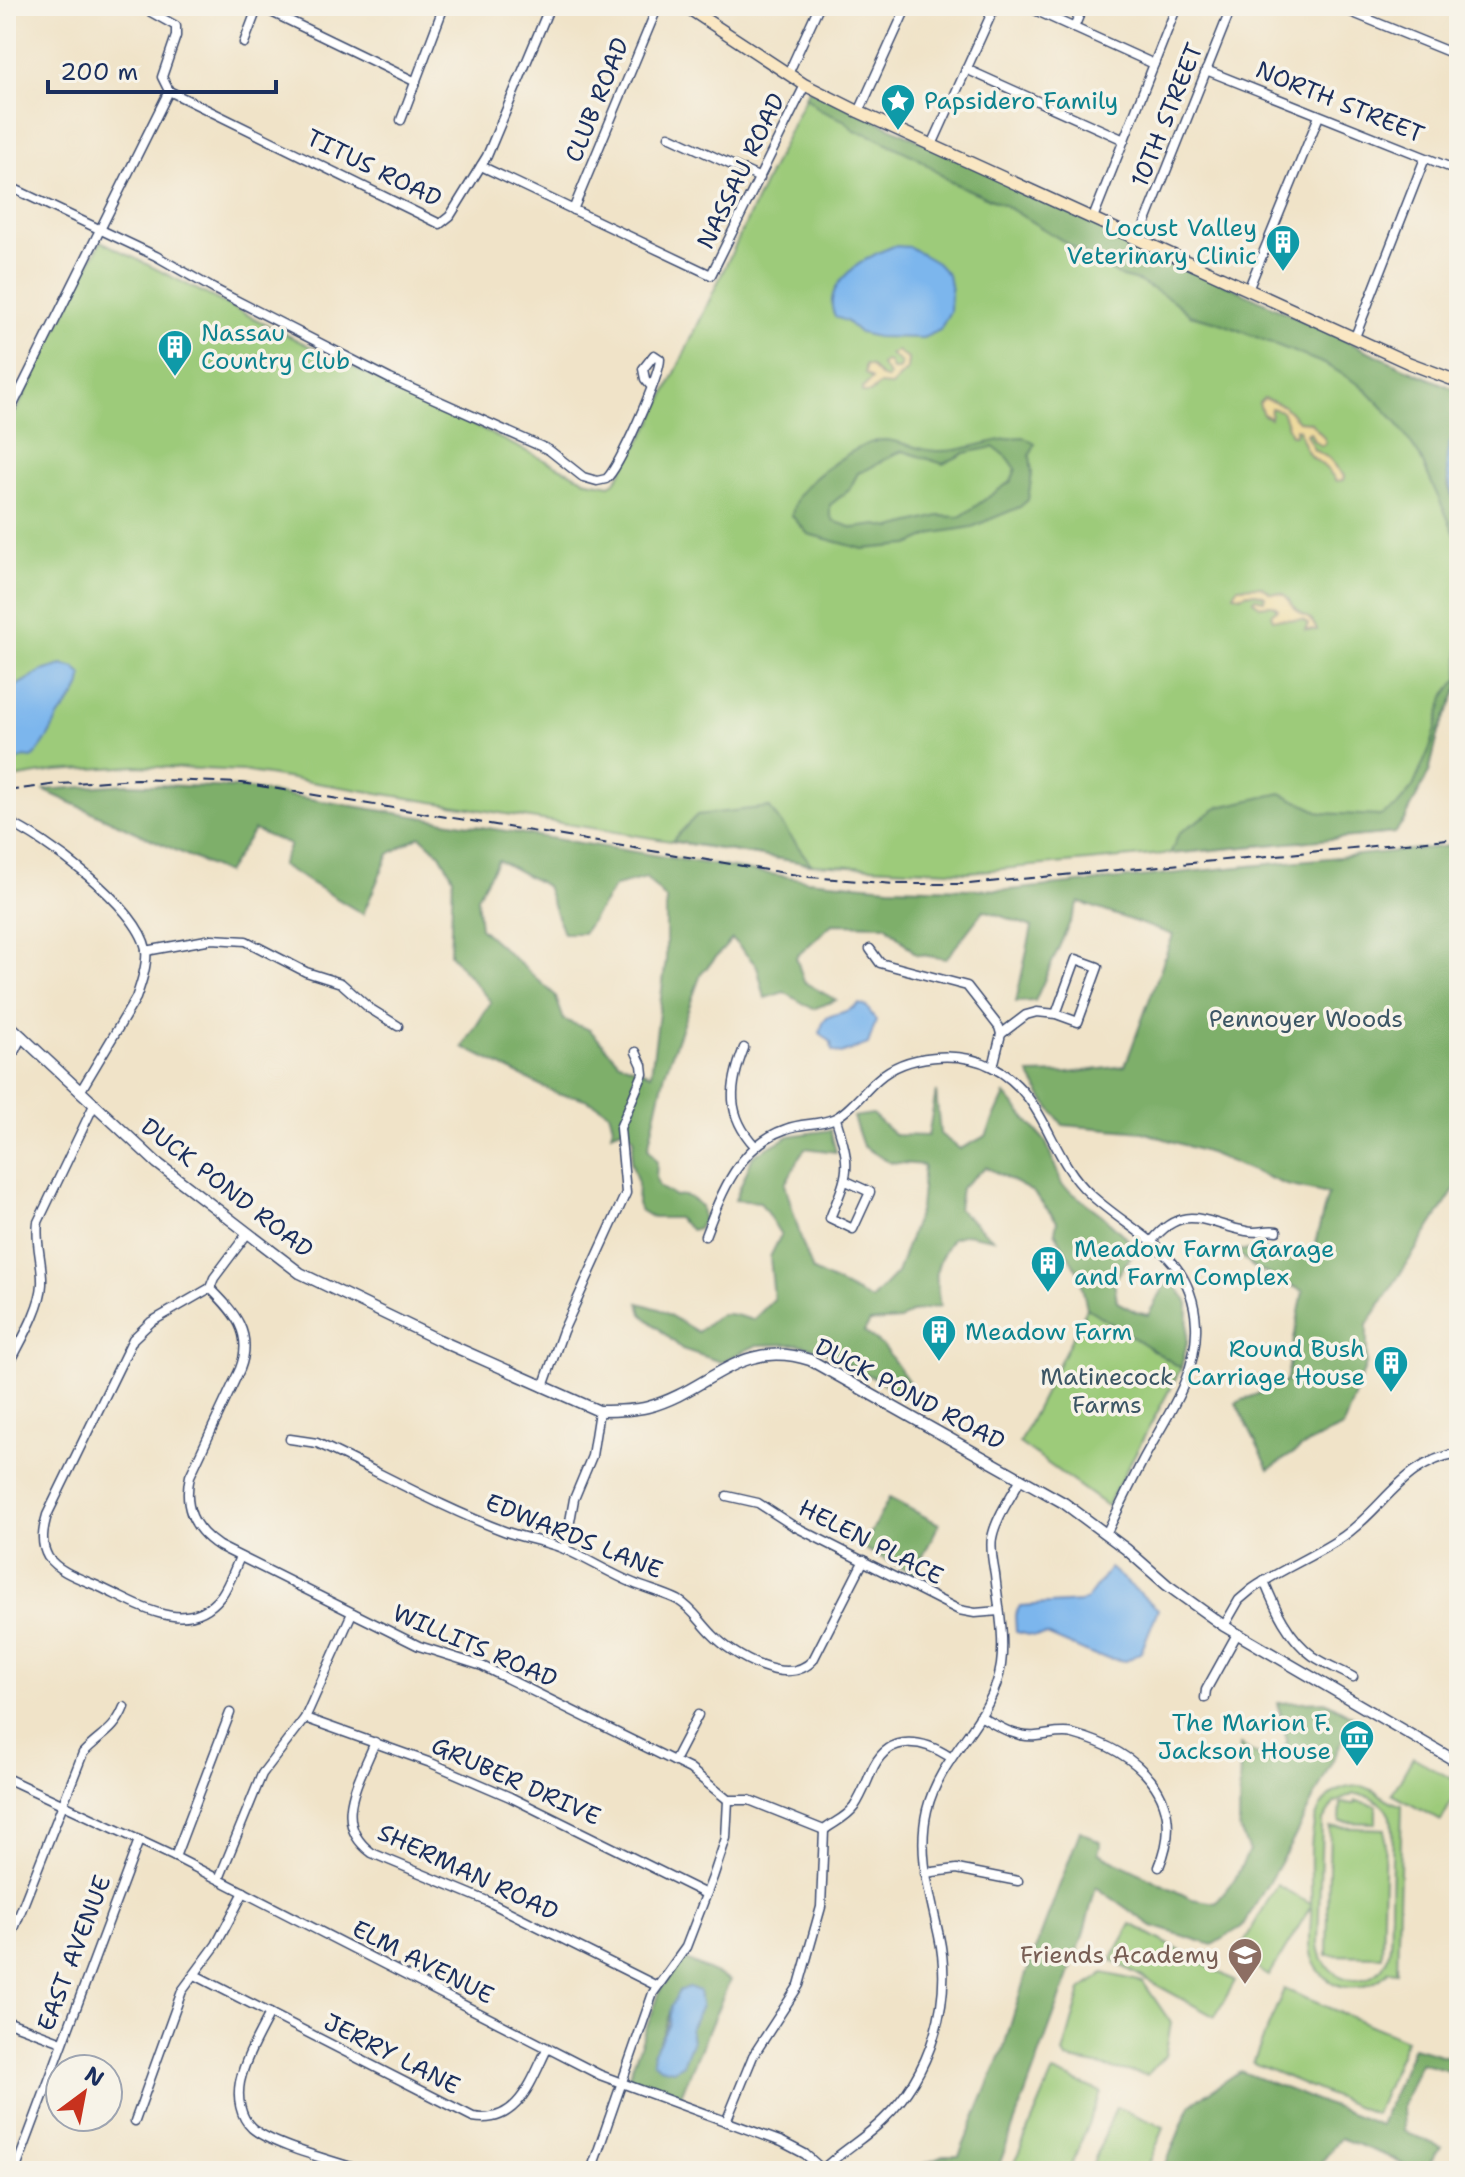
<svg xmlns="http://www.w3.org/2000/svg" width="1465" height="2177" viewBox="0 0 1465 2177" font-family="'Shantell Sans',sans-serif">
<rect width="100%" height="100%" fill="#f7f3e8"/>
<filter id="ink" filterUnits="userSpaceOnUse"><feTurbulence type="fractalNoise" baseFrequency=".0125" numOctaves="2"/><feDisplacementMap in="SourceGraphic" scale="16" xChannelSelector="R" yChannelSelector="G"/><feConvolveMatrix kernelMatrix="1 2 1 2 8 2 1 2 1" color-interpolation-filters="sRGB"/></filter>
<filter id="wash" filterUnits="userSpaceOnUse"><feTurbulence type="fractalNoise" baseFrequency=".006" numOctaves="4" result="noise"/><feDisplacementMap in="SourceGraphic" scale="32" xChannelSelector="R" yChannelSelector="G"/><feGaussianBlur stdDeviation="1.8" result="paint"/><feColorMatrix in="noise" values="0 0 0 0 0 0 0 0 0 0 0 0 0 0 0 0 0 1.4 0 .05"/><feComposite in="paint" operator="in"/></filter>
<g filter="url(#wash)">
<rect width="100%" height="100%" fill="#f0e3c8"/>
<g fill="#9dcb7a" stroke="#5c7d6c" stroke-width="2" fill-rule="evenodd">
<path d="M809,89L1404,368L1459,391V687L1439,731L1429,772L1405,819L1394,833L968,872L811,864L243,771L137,766L56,771L6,779V431L101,241L301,342L588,481L610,485L615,482L652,422Z"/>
<path d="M1087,1308L1181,1368L1107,1506L1019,1443Z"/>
<path d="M1413,1757L1459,1783V1788L1441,1821L1392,1794Z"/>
<path d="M1362,1786C1378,1790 1389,1804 1402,1805L1397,1972L1389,1971C1366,1997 1323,1992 1312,1957C1307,1941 1312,1922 1311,1906L1269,1976L1236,1956L1277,1885L1311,1904C1313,1861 1298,1785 1362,1786ZM1354,1794C1376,1794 1391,1808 1393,1830C1392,1858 1391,1885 1391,1913C1390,1926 1392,1943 1388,1956C1374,1996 1321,1981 1318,1944L1322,1822L1334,1803Z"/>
<path d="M1356,1801L1376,1805V1823L1340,1822L1341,1803L1355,1804Z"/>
<path d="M1330,1827L1385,1829L1382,1956L1327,1955Z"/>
<path d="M1131,1924L1235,1981L1215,2017L1111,1960Z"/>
<path d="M1104,1973L1143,1982L1171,2023L1165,2056L1147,2075L1066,2059L1063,2054L1081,1990Z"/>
<path d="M1284,1989L1406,2040L1375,2114L1253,2063Z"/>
<path d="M1053,2072L1101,2092L1069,2171H1011Z"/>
<path d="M1116,2107L1164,2127L1146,2171H1090Z"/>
</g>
<g fill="#7eaf6a" stroke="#4c6f64" stroke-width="2" fill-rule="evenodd">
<path d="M809,89L1404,368L1459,391V428L1448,486L1459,511V543L1420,457L1394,419L1363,387L1327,365L1218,322L1190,315L1172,300L1138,281L1122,277L1004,205L951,182L916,157L868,134L854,131L846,121L820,110L805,96Z"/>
<path d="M1023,437L1035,444L1030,455L1032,474L1028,500L1020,507L972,527L935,533L909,545L863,549L808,534L792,516C793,507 795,500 800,493C815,475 860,441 883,440C902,440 919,451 937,451C966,452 994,438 1023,437ZM993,447L1009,459L1016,469L1011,481L960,517L939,516L892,528L877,525L854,528L833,521L830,514V505L849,490L858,473C875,468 887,455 903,451L943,464L965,453Z"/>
<path d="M1459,678V687L1439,731L1429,772L1405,819L1394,833L1170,854L1179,833L1219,807L1281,793L1322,813L1380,816L1396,807L1413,787L1432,743L1444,697Z"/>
<path d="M126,784L243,788L807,880L889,887L1009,890L1459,845V1183L1367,1325V1362L1343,1427L1314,1440L1269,1469L1236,1403L1286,1382L1303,1291L1253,1267L1235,1250L1313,1251L1328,1194L1286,1185L1212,1154L1143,1132L1063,1125L1043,1099L1029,1074L1068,1073L1125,1066L1173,935L1079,902L1035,1001L1016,1002L1032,927L984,910L946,959L916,954L886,925L832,924L796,957L804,982L836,1000L813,1009L784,992L765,998L757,966L732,939L701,974L665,1073L648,1148L657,1162L656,1178L659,1187L675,1196C687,1194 692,1198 701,1206L703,1221L698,1228L691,1230L677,1218H653L640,1210L637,1204L638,1184L631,1161L634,1138L624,1128L611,1133L613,1126L609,1112C593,1102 579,1094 560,1095L463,1047L491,1002L450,954L453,877L440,854L420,836L389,854L363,914L281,865L290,845L254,830L226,873L43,790ZM498,860L546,886L563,933H583L615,886L646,878L666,899V959L651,1074L619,1062L590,1030L564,1020L555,995L480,928L477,897Z"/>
<path d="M769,807L811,864L672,841L697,815Z"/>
<path d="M936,1092L940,1134L960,1149L986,1136L1005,1094L1046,1142L1062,1185L1102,1215L1137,1248L1114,1281L1117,1302L1136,1312L1148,1315L1170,1277L1188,1303L1187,1342L1181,1368L1087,1308L1079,1274L1055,1232L1057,1221L1033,1192L986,1167L961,1188L958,1209L993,1239L966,1234L952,1238C934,1267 934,1272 940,1306L912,1312L900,1320L870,1322L864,1332L885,1348L908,1381L896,1390L824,1351L799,1344L757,1345L721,1362L682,1349L642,1314L639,1303L659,1309L698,1332C722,1310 722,1311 753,1320L774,1299L770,1257L781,1235L760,1202L735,1200L753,1156L789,1136L830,1130L836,1152L805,1148L785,1184L802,1242L813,1271L871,1300L897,1273L920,1209L924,1165L889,1162L863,1146L853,1117L872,1114L895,1135L928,1136Z"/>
<path d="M889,1498L939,1524L914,1574L863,1548Z"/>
<path d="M1325,1701L1354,1717L1292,1842L1243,1926L1212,1945L1152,1926L1096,1887L1082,1939L997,2171H908L943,2156H959L1003,2050L1025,1977L1080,1831L1101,1843L1098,1853L1192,1899L1216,1903L1234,1881L1249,1851L1239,1828L1240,1745L1272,1763L1287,1742L1277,1703Z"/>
<path d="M684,1959L730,1980L680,2097L628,2078L661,1989ZM679,1991L692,2042L654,2052C666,2032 668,2011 679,1991Z"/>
<path d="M1413,2047L1459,2060V2074L1420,2063L1402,2107L1403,2131L1441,2147L1424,2171H1416L1387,2156L1340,2138L1315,2171H1163L1190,2105L1240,2071L1380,2125Z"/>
</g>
<g fill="#eeda9e" stroke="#84847e" stroke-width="2">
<path d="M897,351L908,359L907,370L891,386L879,385L870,393H862V389L872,379L865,374V365L871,366L880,376L888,379L889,375L881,365L885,361L889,362L892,370H899L901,363L890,354Z"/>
<path d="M1264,398L1284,406L1298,421L1310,422L1323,436L1326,442L1322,446L1314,441L1310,432L1306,434L1314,450L1329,458L1344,476L1343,480L1336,481C1320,454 1308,468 1299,429L1295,428V435H1291L1282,411L1271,408L1270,418L1263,415L1259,403Z"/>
<path d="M1261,586L1271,593C1289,591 1287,601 1298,611C1309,621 1309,614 1317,630H1305L1308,624L1303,620L1273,619L1271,614L1278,609C1273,603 1267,605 1260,606L1253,601L1255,598L1264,600L1265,596C1257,592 1248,592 1240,596L1234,594L1238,587Z"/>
</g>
<g fill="#7cb6ed" stroke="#4c72a6" stroke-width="2">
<path d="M894,246L910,247L918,252L937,263L948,275L951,291L950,311L940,330L923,338L877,337L860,333L846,321L835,317C819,283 867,256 894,246Z"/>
<path d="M1459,428V511C1448,484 1438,452 1459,428Z"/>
<path d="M62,665L75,668L82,675C82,696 66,704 57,720C49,734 44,747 32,758L24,757L6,766V692L42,671Z"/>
<path d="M859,1004L866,1006L876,1021L868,1044L841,1054L832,1051L831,1042L820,1033C824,1013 831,1017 846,1011C851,1010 855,1006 859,1004Z"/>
<path d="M1110,1568L1158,1609L1141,1652L1126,1661L1095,1656L1047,1635L1034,1636L1016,1632L1015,1615L1020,1606L1080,1602L1087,1599Z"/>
<path d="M689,1987L699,1991L701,2006L690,2029L692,2042L683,2064L673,2070L660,2067L653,2061L654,2052L669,2023L671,2006L679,1991Z"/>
</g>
</g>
<g filter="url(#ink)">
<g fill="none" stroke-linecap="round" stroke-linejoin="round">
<g stroke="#3b4a6e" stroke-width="11">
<g id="minor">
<path d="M259,6L416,82"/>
<path d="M1026,6L1154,64"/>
<path d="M1336,6L1459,56"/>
<path d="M1074,28L1083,6"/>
<path d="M244,43L258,6"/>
<path d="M966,69L1124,140"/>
<path d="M1206,70L1459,171"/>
<path d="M788,74L819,6"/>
<path d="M169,91L440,224L450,216L487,156L550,6"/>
<path d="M859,112L907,6"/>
<path d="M401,120L444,6"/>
<path d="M669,136L760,178"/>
<path d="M932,145L995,6"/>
<path d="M481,166L711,275L805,85"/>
<path d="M6,185L156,256L214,289L390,379L549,450L583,477L597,481L606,479C619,469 660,375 660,359L654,355L643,369L645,379L650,385"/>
<path d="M573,210L658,6"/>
<path d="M1093,218L1177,6"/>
<path d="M1139,239L1232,6"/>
<path d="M1248,290L1319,116"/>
<path d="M1355,337L1425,158"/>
<path d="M1454,381L1459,369"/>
<path d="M6,387L19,394"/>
<path d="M6,419L169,91L162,77L176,36V26L140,6"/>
<path d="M6,821C45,838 137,906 146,949C148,964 141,984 136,998L80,1092"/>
<path d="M870,949L880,963L967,986L999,1027L1001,1034"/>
<path d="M146,951L212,939L246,941L306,972L341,983L369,1008L398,1026"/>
<path d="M744,1048C729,1086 726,1115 755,1146"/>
<path d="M993,1067L1001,1034L1026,1015L1037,1012L1056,1014L1078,1022L1098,967L1076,959L1056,1014"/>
<path d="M6,1068L22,1036"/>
<path d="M836,1119C851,1168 850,1170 830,1218L853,1229L870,1192L846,1181"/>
<path d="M705,1236C721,1194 739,1145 786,1129C801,1123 819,1125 833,1119C848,1113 864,1091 878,1079C906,1054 959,1050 992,1067C1047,1095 1048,1156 1090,1194C1134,1235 1193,1253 1196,1325C1198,1374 1167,1416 1144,1458C1131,1483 1119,1508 1106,1534"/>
<path d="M1152,1241C1184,1201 1207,1224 1246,1231C1257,1234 1267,1229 1277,1231"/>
<path d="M210,1288C234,1312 254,1333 240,1369L190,1476C183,1507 193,1529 219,1546L419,1646L482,1666L690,1769L728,1800H749L824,1830C834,1822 846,1818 854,1807C863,1794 867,1780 874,1766C891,1733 924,1740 950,1757"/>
<path d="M6,1371C17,1347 41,1310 42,1284C43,1263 35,1244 38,1222L94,1105"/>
<path d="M543,1387L563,1331L626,1193L620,1128L643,1074L642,1065L636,1052"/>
<path d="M290,1439L317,1443C379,1472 440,1507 504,1531C523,1538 543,1541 562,1548C586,1558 609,1573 633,1583C647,1589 664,1593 678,1600C693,1609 700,1622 712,1634C733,1656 788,1688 813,1660L864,1560"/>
<path d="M727,1496L758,1503L792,1525L959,1610L975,1613L999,1611"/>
<path d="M565,1549L574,1499L592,1456L599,1411"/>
<path d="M240,1557C234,1570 229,1585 221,1596C188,1638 138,1605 102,1588C85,1580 59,1573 48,1557C40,1543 43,1529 47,1515L133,1339L151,1322L210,1288L214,1278L247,1234"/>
<path d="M1264,1581C1275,1608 1288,1638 1313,1656C1325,1664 1340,1670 1353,1677"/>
<path d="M1224,1626L1239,1600L1252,1589C1281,1569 1315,1556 1344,1536C1386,1506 1403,1462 1459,1453"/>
<path d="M1205,1698L1206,1690L1237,1634"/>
<path d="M980,1716C998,1726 1015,1738 1036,1736C1049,1735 1061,1731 1073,1734C1137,1751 1189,1797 1159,1867"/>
<path d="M305,1718L431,1763L510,1797L706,1894"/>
<path d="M375,1742C360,1780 330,1823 372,1853L487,1901L657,1986"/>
<path d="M674,1761L698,1715"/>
<path d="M6,1778L175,1857L600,2075L782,2142L805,2154L824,2171"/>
<path d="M175,1857L230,1713"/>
<path d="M925,1873L957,1869L1018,1881"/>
<path d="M219,1879L262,1774L305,1718L352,1613"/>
<path d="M6,1949L83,1753C101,1734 114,1732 124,1707"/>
<path d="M195,1975L473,2117C518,2125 531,2081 547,2049"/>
<path d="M270,2013C259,2035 245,2058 240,2082C237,2098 240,2117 252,2128C273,2146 335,2161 363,2171"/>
<path d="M6,2021L62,2042"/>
<path d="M135,2121L182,1991L216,1945L244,1892"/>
<path d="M726,2122L753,2056L799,1985L821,1907L824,1830"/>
<path d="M822,2170C840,2152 864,2139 883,2120C931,2074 953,2001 939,1936C930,1894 917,1853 927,1810C941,1753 993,1721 1001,1665C1005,1635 998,1604 995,1574C993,1563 990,1549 992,1538C996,1517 1012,1496 1021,1478"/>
<path d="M15,2171L139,1840"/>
<path d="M591,2171L653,1993L686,1947L713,1877L726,1838L728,1800"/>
</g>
</g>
<g stroke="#3b4a6e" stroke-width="13">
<path id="tertiary" d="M6,1022L157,1163L300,1273L439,1340L599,1411C615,1411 632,1411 648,1407C709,1391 740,1337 810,1360L1064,1503L1126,1549L1167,1585L1224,1626L1459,1763"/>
</g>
<g stroke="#3b4a6e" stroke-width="14">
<path id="secondary" d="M685,6L805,85L859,112L1409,363L1459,382"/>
</g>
<use href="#minor" stroke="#fff" stroke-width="8"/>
<use href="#tertiary" stroke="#fff" stroke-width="10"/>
<use href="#secondary" stroke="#fae7c3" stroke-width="11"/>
<path stroke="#1b2f5e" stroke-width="2" stroke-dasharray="12 6" stroke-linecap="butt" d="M6,791L58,784L137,779L242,783L809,877L894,884H968L1459,838"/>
</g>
</g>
<defs>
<g id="sight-pin" transform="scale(1.8)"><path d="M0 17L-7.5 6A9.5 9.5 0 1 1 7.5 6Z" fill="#0f9aa8" stroke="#f7f3e8"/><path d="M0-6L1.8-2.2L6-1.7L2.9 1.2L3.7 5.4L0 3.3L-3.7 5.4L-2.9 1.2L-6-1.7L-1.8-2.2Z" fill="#fff"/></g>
<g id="building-pin" transform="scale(1.8)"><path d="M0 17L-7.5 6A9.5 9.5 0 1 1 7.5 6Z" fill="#0f9aa8" stroke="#f7f3e8"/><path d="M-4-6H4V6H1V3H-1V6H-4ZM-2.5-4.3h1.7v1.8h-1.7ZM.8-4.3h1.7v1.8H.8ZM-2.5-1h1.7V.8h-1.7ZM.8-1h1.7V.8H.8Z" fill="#fff"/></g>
<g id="museum-pin" transform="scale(1.8)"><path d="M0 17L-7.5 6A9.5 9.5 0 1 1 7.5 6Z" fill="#0f9aa8" stroke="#f7f3e8"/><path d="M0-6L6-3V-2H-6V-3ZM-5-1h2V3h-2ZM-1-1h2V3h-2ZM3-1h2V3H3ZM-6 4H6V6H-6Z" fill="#fff"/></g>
<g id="school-pin" transform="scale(1.8)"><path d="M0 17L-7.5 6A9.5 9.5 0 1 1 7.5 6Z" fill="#8d6e63" stroke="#f7f3e8"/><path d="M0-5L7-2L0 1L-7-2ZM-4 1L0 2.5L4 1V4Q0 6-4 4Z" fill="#fff"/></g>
</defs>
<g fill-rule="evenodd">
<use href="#sight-pin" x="898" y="101"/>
<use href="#building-pin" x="1283" y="242"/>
<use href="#building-pin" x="175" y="347"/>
<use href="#building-pin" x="1048" y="1263"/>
<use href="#building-pin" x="939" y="1332"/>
<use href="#building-pin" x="1391" y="1363"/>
<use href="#museum-pin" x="1357" y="1737"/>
<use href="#school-pin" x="1245" y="1955"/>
</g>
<g text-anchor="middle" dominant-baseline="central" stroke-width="7" stroke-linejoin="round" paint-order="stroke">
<g font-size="24" fill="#1b2f5e" stroke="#f7f3e8">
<text transform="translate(597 100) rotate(-68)">CLUB ROAD</text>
<text transform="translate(1340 102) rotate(22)">NORTH STREET</text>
<text transform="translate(1167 115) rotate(-68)">10TH STREET</text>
<text transform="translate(374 168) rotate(26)">TITUS ROAD</text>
<text transform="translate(741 171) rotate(-64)">NASSAU ROAD</text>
<text transform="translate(227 1188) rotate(38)">DUCK POND ROAD</text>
<text transform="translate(910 1394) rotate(28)">DUCK POND ROAD</text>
<text transform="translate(574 1536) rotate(22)">EDWARDS LANE</text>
<text transform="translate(871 1542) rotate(27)">HELEN PLACE</text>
<text transform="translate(475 1646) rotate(23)">WILLITS ROAD</text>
<text transform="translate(516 1781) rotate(24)">GRUBER DRIVE</text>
<text transform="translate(468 1872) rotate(25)">SHERMAN ROAD</text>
<text transform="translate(74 1953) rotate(-69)">EAST AVENUE</text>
<text transform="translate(423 1962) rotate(27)">ELM AVENUE</text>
<text transform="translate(392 2054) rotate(27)">JERRY LANE</text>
</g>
<g font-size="24" fill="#0d838f" stroke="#f7f3e8" text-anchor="start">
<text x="924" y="101">Papsidero Family</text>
<text x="1257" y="228" text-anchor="end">Locust Valley<tspan x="1257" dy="28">Veterinary Clinic</tspan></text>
<text x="201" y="333">Nassau<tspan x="201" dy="28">Country Club</tspan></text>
<text x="1074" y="1249">Meadow Farm Garage<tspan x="1074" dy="28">and Farm Complex</tspan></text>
<text x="965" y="1332">Meadow Farm</text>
<text x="1365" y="1349" text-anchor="end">Round Bush<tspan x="1365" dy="28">Carriage House</tspan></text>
<text x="1331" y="1723" text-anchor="end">The Marion F.<tspan x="1331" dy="28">Jackson House</tspan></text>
</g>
<g font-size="24" fill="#3c5665" stroke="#f7f3e8">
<text x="1306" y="1019">Pennoyer Woods</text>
<text x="1107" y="1377">Matinecock<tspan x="1107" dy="28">Farms</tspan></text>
</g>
<g font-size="24" fill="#785e54" stroke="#f7f3e8" text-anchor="end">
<text x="1219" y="1955">Friends Academy</text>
</g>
</g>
<rect width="1465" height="2177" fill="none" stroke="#f7f3e8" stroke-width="32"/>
<g transform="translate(84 2093) rotate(32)"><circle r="38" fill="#f7f3e8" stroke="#9fa5b1" stroke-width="2"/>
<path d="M0-6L14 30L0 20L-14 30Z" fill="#c8321e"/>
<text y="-12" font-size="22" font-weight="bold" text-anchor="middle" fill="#1b2f5e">N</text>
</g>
<path d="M48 80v12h228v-12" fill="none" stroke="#1b2f5e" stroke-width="4"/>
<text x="60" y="80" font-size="24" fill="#1b2f5e" stroke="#f7f3e8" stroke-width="6" paint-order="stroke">200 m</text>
</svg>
